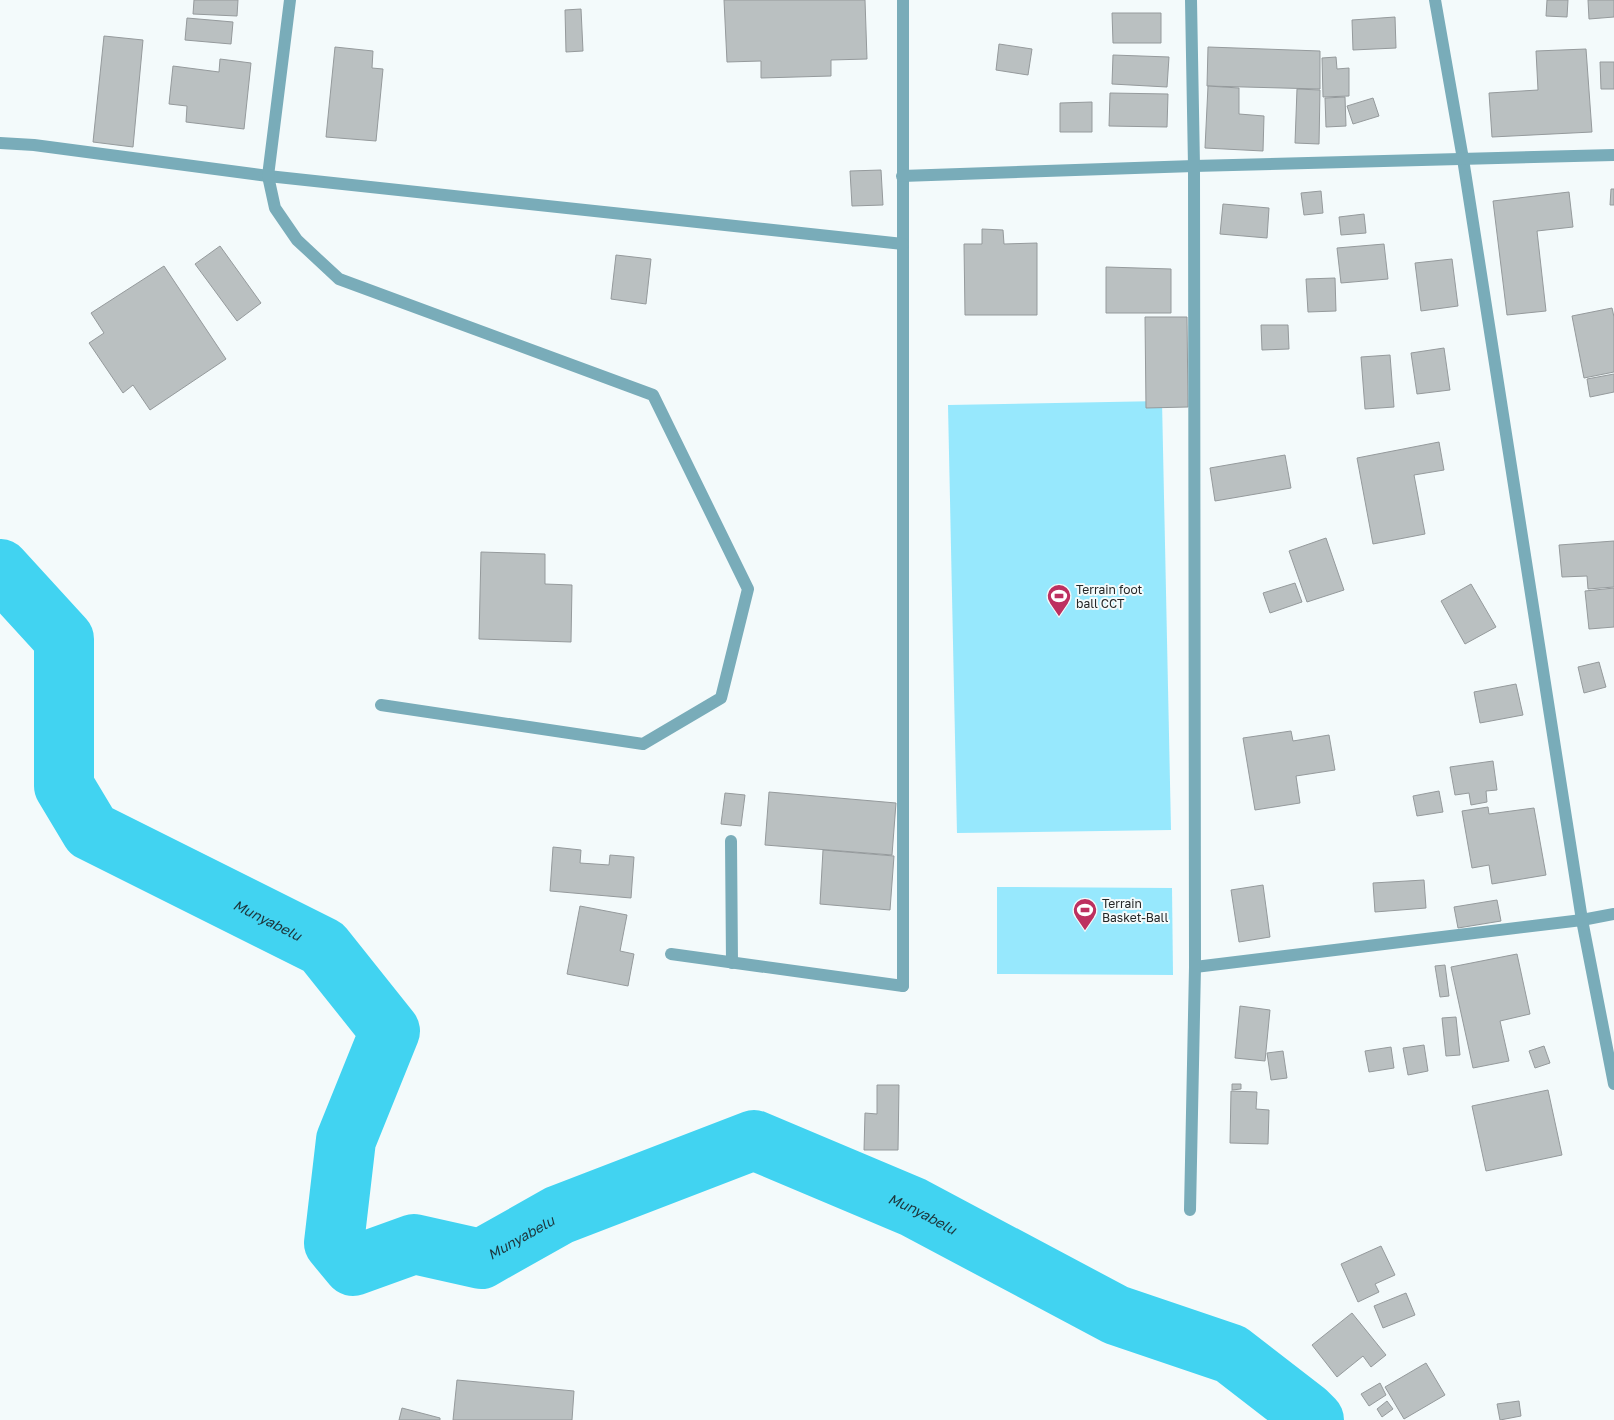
<svg xmlns="http://www.w3.org/2000/svg" width="1614" height="1420" viewBox="0 0 1614 1420" font-family="'Golos Text',sans-serif">
<rect width="100%" height="100%" fill="#f3fafb"/>
<g fill="#97e8fd">
<path d="M1162,401L1171,830L957,833L948,405Z"/>
<path d="M997,887L1172,888L1173,975L997,974Z"/>
</g>
<g fill="none" stroke-linecap="round" stroke-linejoin="round">
<path stroke="#41d3f1" stroke-width="60" id="s1" d="M0,569L64,639V786L91,831L323,947L390,1031L346,1140L334,1243L353,1266L414,1244L481,1259L559,1215L754,1140L913,1207L1116,1315L1231,1354L1306,1412L1314,1420"/>
</g>
<g fill="#bac0c1" stroke="#959a9c">
<path d="M194,0H238L237,16L193,14Z"/>
<path d="M724,0H865L867,59L831,60V76L761,78V61L727,62Z"/>
<path d="M1547,0H1568L1567,17L1546,16Z"/>
<path d="M1588,0H1614V17L1589,19Z"/>
<path d="M581,9L583,51L566,52L565,10Z"/>
<path d="M1112,13H1161V43H1113Z"/>
<path d="M1395,17L1396,48L1353,50L1352,20Z"/>
<path d="M187,18L233,22L231,44L185,40Z"/>
<path d="M104,36L143,40L133,147L93,142Z"/>
<path d="M999,44L1032,49L1028,75L996,70Z"/>
<path d="M335,47L373,51L372,68L383,69L376,141L326,137Z"/>
<path d="M1208,47L1320,51V89L1207,86Z"/>
<path d="M1586,49L1592,132L1492,137L1489,93L1538,90L1536,51Z"/>
<path d="M1113,55L1169,57L1167,87L1112,84Z"/>
<path d="M1336,57L1337,69L1349,68V96L1323,97L1322,58Z"/>
<path d="M220,59L251,63L244,129L186,122L187,106L169,104L173,66L219,72Z"/>
<path d="M1600,62H1614V89H1601Z"/>
<path d="M1208,86L1239,88V114L1264,116L1263,151L1205,148Z"/>
<path d="M1297,89L1320,90L1319,144L1295,143Z"/>
<path d="M1110,93L1168,94L1167,127L1109,126Z"/>
<path d="M1345,97L1346,126L1326,127L1325,98Z"/>
<path d="M1373,98L1379,116L1353,124L1347,106Z"/>
<path d="M1092,102V132H1060V103Z"/>
<path d="M881,170L883,205L852,206L850,171Z"/>
<path d="M1611,189H1614V205H1610Z"/>
<path d="M1321,191L1323,213L1304,215L1301,193Z"/>
<path d="M1569,192L1573,227L1537,231L1546,311L1507,315L1493,201Z"/>
<path d="M1223,204L1269,208L1267,238L1220,234Z"/>
<path d="M1364,214L1366,233L1341,235L1339,217Z"/>
<path d="M982,229L1003,230L1004,244L1037,243V315H965L964,244H982Z"/>
<path d="M1384,244L1388,279L1341,283L1337,248Z"/>
<path d="M220,246L261,303L237,321L195,264Z"/>
<path d="M616,255L651,259L646,304L611,299Z"/>
<path d="M1452,259L1458,306L1421,311L1415,263Z"/>
<path d="M164,266L226,359L150,410L133,385L123,393L89,343L104,333L91,313Z"/>
<path d="M1106,267L1171,269V313H1106Z"/>
<path d="M1335,278L1336,311L1308,312L1306,279Z"/>
<path d="M1612,308L1614,317V372L1584,378L1572,316Z"/>
<path d="M1145,317H1187L1188,407L1146,408Z"/>
<path d="M1261,325H1288L1289,349L1262,350Z"/>
<path d="M1444,348L1450,390L1417,394L1411,353Z"/>
<path d="M1390,355L1394,407L1365,409L1361,357Z"/>
<path d="M1614,374V392L1590,397L1587,379Z"/>
<path d="M1439,442L1444,470L1414,475L1425,534L1373,544L1357,458Z"/>
<path d="M1285,455L1291,488L1215,501L1210,468Z"/>
<path d="M1326,538L1344,590L1307,602L1289,551Z"/>
<path d="M1614,541V587L1588,589L1587,576L1562,577L1559,545Z"/>
<path d="M481,552L545,554V584L572,585L571,642L479,639Z"/>
<path d="M1295,583L1302,602L1270,613L1263,593Z"/>
<path d="M1471,584L1496,627L1465,644L1441,601Z"/>
<path d="M1614,588V627L1589,629L1585,591Z"/>
<path d="M1599,662L1606,687L1584,693L1578,667Z"/>
<path d="M1516,684L1523,715L1480,723L1474,692Z"/>
<path d="M1291,731L1293,741L1329,735L1335,770L1296,776L1300,803L1255,810L1243,738Z"/>
<path d="M1493,761L1497,790L1486,791L1487,802L1471,805L1469,793L1455,795L1450,767Z"/>
<path d="M1439,791L1443,812L1417,816L1413,796Z"/>
<path d="M769,792L896,803L892,855L765,845Z"/>
<path d="M725,793L745,795L741,826L721,824Z"/>
<path d="M1488,807L1489,814L1534,808L1546,875L1492,884L1489,865L1472,868L1462,811Z"/>
<path d="M553,847L581,850L580,863L609,865L610,855L634,857L631,898L550,891Z"/>
<path d="M823,850L894,856L890,910L820,904Z"/>
<path d="M1424,880L1426,908L1375,912L1373,883Z"/>
<path d="M1263,885L1270,937L1239,942L1231,890Z"/>
<path d="M1497,900L1501,921L1458,928L1454,907Z"/>
<path d="M580,906L627,915L620,951L634,954L628,986L567,974Z"/>
<path d="M1517,954L1530,1014L1500,1021L1509,1061L1473,1068L1451,967Z"/>
<path d="M1445,965L1449,996L1440,997L1435,966Z"/>
<path d="M1240,1006L1270,1010L1265,1061L1235,1058Z"/>
<path d="M1456,1017L1460,1055L1446,1056L1442,1018Z"/>
<path d="M1424,1045L1428,1071L1408,1075L1403,1048Z"/>
<path d="M1544,1046L1550,1063L1535,1068L1529,1051Z"/>
<path d="M1391,1047L1394,1068L1369,1072L1365,1051Z"/>
<path d="M1283,1051L1287,1078L1271,1080L1267,1053Z"/>
<path d="M1232,1084H1241V1089L1232,1090Z"/>
<path d="M877,1085H899L898,1150H864L865,1113L877,1114Z"/>
<path d="M1548,1090L1562,1155L1486,1171L1472,1106Z"/>
<path d="M1231,1091L1257,1092L1256,1109L1269,1110L1268,1144L1230,1143Z"/>
<path d="M1381,1246L1395,1275L1375,1284L1379,1292L1358,1302L1341,1264Z"/>
<path d="M1406,1293L1415,1315L1383,1328L1374,1306Z"/>
<path d="M1352,1313L1386,1355L1371,1367L1363,1356L1337,1377L1312,1345Z"/>
<path d="M1426,1363L1445,1395L1404,1419L1385,1387Z"/>
<path d="M457,1380L574,1391L572,1420H453Z"/>
<path d="M1380,1383L1386,1395L1369,1406L1361,1394Z"/>
<path d="M1387,1401L1393,1409L1382,1417L1377,1409Z"/>
<path d="M1519,1401L1521,1416L1500,1420L1497,1404Z"/>
<path d="M402,1408L440,1418V1420H399Z"/>
</g>
<g fill="none" stroke-linecap="round" stroke-linejoin="round">
<g stroke="#79acb9" stroke-width="12">
<path d="M268,176L275,208L297,240L339,279L653,395L748,589L721,698L643,744L381,705"/>
<path d="M731,841L732,963"/>
<path d="M671,954L903,986"/>
</g>
<g stroke="#79acb9" stroke-width="12">
<path d="M903,0V986"/>
<path d="M1435,0L1463,159L1582,920L1614,1084"/>
<path d="M0,143L34,145L268,176L903,244"/>
<path d="M268,176L290,0"/>
<path d="M902,176L1194,166L1614,155"/>
<path d="M1195,967L1582,920L1614,914"/>
<path d="M1190,1210L1195,967L1194,166L1191,0"/>
</g>
</g>
<defs>
<g id="stadium-pin" transform="scale(1.25)"><path d="M0 17L-7.5 6A9.5 9.5 0 1 1 7.5 6Z" fill="#bd3060" stroke="#f3fafb"/><path d="M0-5a6.5 5 0 1 0 0 10a6.5 5 0 1 0 0-10ZM-3.5-1.8h7v3.6h-7Z" fill="#fff"/></g>
</defs>
<g fill-rule="evenodd">
<use href="#stadium-pin" x="1059" y="596"/>
<use href="#stadium-pin" x="1085" y="910"/>
</g>
<g text-anchor="middle" dominant-baseline="central" stroke-width="4" stroke-linejoin="round" paint-order="stroke">
<g font-size="12" fill="#242627" stroke="#f3fafb" text-anchor="start">
<text x="1076" y="589">Terrain foot<tspan x="1076" dy="14">ball CCT</tspan></text>
<text x="1102" y="903">Terrain<tspan x="1102" dy="14">Basket-Ball</tspan></text>
</g>
<g font-size="14" font-style="italic" fill="#1d343a" stroke="#f3fafb">
<text stroke="none"><textPath href="#s1" startOffset="492">Munyabelu</textPath></text>
<text stroke="none"><textPath href="#s1" startOffset="1528">Munyabelu</textPath></text>
<text stroke="none"><textPath href="#s1" startOffset="1091">Munyabelu</textPath></text>
</g>
</g>
</svg>
